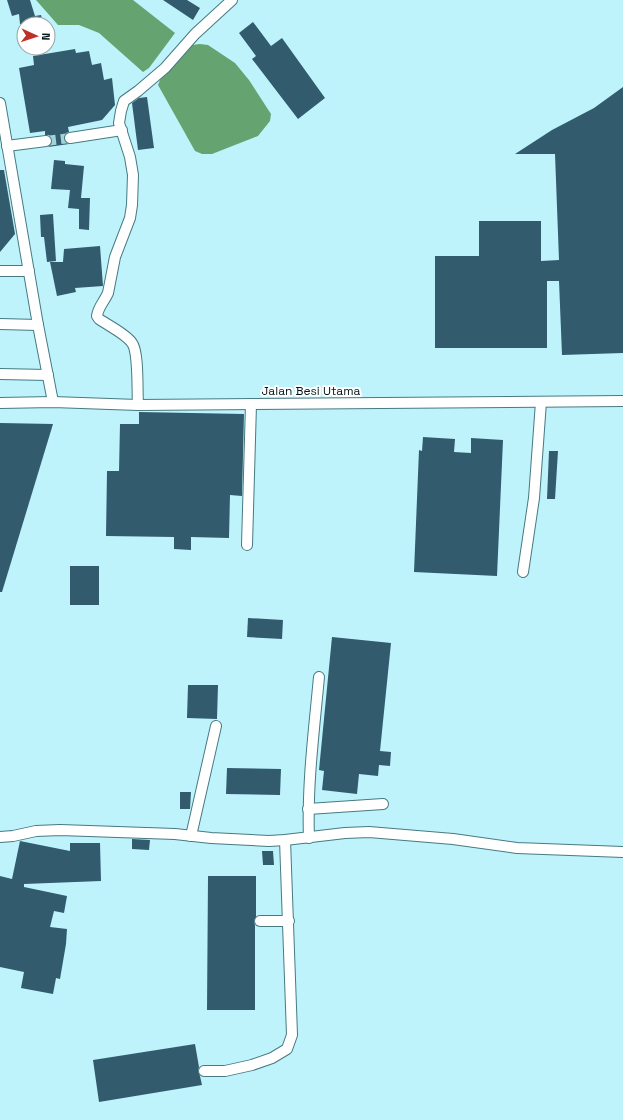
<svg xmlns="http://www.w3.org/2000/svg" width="623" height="1120" viewBox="0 0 623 1120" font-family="'Space Grotesk',sans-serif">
<rect width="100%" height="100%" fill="#bef3fc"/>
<g fill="#65a471">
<path d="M36,0H133L175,33L149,68L143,72L99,33L79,25H58Z"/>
<path d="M200,44L208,45L235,63L249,80L271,114L270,121L258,136L212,154H202L195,151L158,85L160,80L192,45Z"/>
</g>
<g fill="#325b6e">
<path d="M7,0H30L35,16L41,15L43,24H20L19,14L12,16Z"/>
<path d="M163,0H187L200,8L193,20Z"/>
<path d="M253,22L271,46L282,38L325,98L298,119L252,59L256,56L239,33Z"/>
<path d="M75,49L76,53L89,51L92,65L101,63L104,80L112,78L115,105L102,120L68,127L69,132L66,133L64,139L65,142L69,144L48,147L52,144V140L49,135H45V131L30,133L19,68L34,65L33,56Z"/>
<path d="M623,87V353L562,355L559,281H547V348H435V256H479V221H541V261L559,260L555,154H515L552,130L594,108Z"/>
<path d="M147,97L154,148L138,150L132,103L139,98Z"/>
<path d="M54,160L65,161V164L84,166L81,198H90L89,230L79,229V209L68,208L70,190L51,189Z"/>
<path d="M0,170H4L15,234L0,252Z"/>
<path d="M53,214L56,261L47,262L44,237H41L40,215Z"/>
<path d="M100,246L103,286L75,288L76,292L57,296L50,262H63L64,249Z"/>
<path d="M139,412L244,414L242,496L230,495L229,538L191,537V550L174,549V537L106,536L107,471H119L120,424H139Z"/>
<path d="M0,423L53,424L2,592H0Z"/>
<path d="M423,437L455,439L454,452L471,453V438L503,440L497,576L414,572L419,450L422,451Z"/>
<path d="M549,451H558L555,499H547Z"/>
<rect x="70" y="566" width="29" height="39"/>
<path d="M248,618L283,620L282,639L247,637Z"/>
<path d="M332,637L391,643L380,751L391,752L390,766L379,765L378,776L359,774L357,794L322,790L324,771L319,770Z"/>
<path d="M188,685H218L217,719L187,718Z"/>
<path d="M227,768L281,769L280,795L226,794Z"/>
<path d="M180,792H191L190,809H180Z"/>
<path d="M132,839L150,840L149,850L132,849Z"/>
<path d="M20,841L70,851V843H100L101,881L24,884V887L67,896L64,913L54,911L50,927L67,929L66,944L60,979L56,978L53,994L21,988L24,972L0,967V876L12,879Z"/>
<path d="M262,851H273L274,865H263Z"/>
<path d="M208,876H256V917L254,921L255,925V1010H207Z"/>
<path d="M195,1044L199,1067L198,1071L200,1076L202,1085L99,1102L93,1060Z"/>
</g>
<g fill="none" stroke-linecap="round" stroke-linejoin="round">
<path stroke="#a2d2da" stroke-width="10" stroke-dasharray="10 5" stroke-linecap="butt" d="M46,141L70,138"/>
<g stroke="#477a82" stroke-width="12">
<g id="minor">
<path d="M0,103L38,325L53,402"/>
<path d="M70,138L122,130"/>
<path d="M7,146L46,141"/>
<path d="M0,271H29"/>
<path d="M0,324L38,325"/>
<path d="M0,374L48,375"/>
<path d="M0,403L53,402L138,405L623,401"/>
<path d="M138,405C137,392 139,352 132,343C126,334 109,326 99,319L97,316C98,307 104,302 108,293L115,257L130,218L132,205L133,175L130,157L119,123L121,111L124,101L138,91L165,68L195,34L232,0"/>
<path d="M247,545L251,404"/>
<path d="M523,572L534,498L541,402"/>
<path d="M308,809L383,804"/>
<path d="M191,836L216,726"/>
<path d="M0,837L13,836L36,831L60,830L175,834L211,838L269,841L285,840L345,833L369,832L453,839L517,848L623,852"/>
<path d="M309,838C307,784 314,731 319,677"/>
<path d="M260,921H289"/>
<path d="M204,1071H225L252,1065L272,1058L287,1049L292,1035L285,840"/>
</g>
</g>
<use href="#minor" stroke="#fff" stroke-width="10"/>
</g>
<g text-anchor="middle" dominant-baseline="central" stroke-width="4" stroke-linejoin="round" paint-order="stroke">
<g font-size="12" fill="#021619" stroke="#fff">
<text x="311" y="391">Jalan Besi Utama</text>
</g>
</g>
<g transform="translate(36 36) rotate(93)"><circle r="19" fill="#ffffff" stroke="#9aa2a3"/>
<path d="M0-3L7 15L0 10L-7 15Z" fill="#be3126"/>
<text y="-6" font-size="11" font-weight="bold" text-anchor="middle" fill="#021619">N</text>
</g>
</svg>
